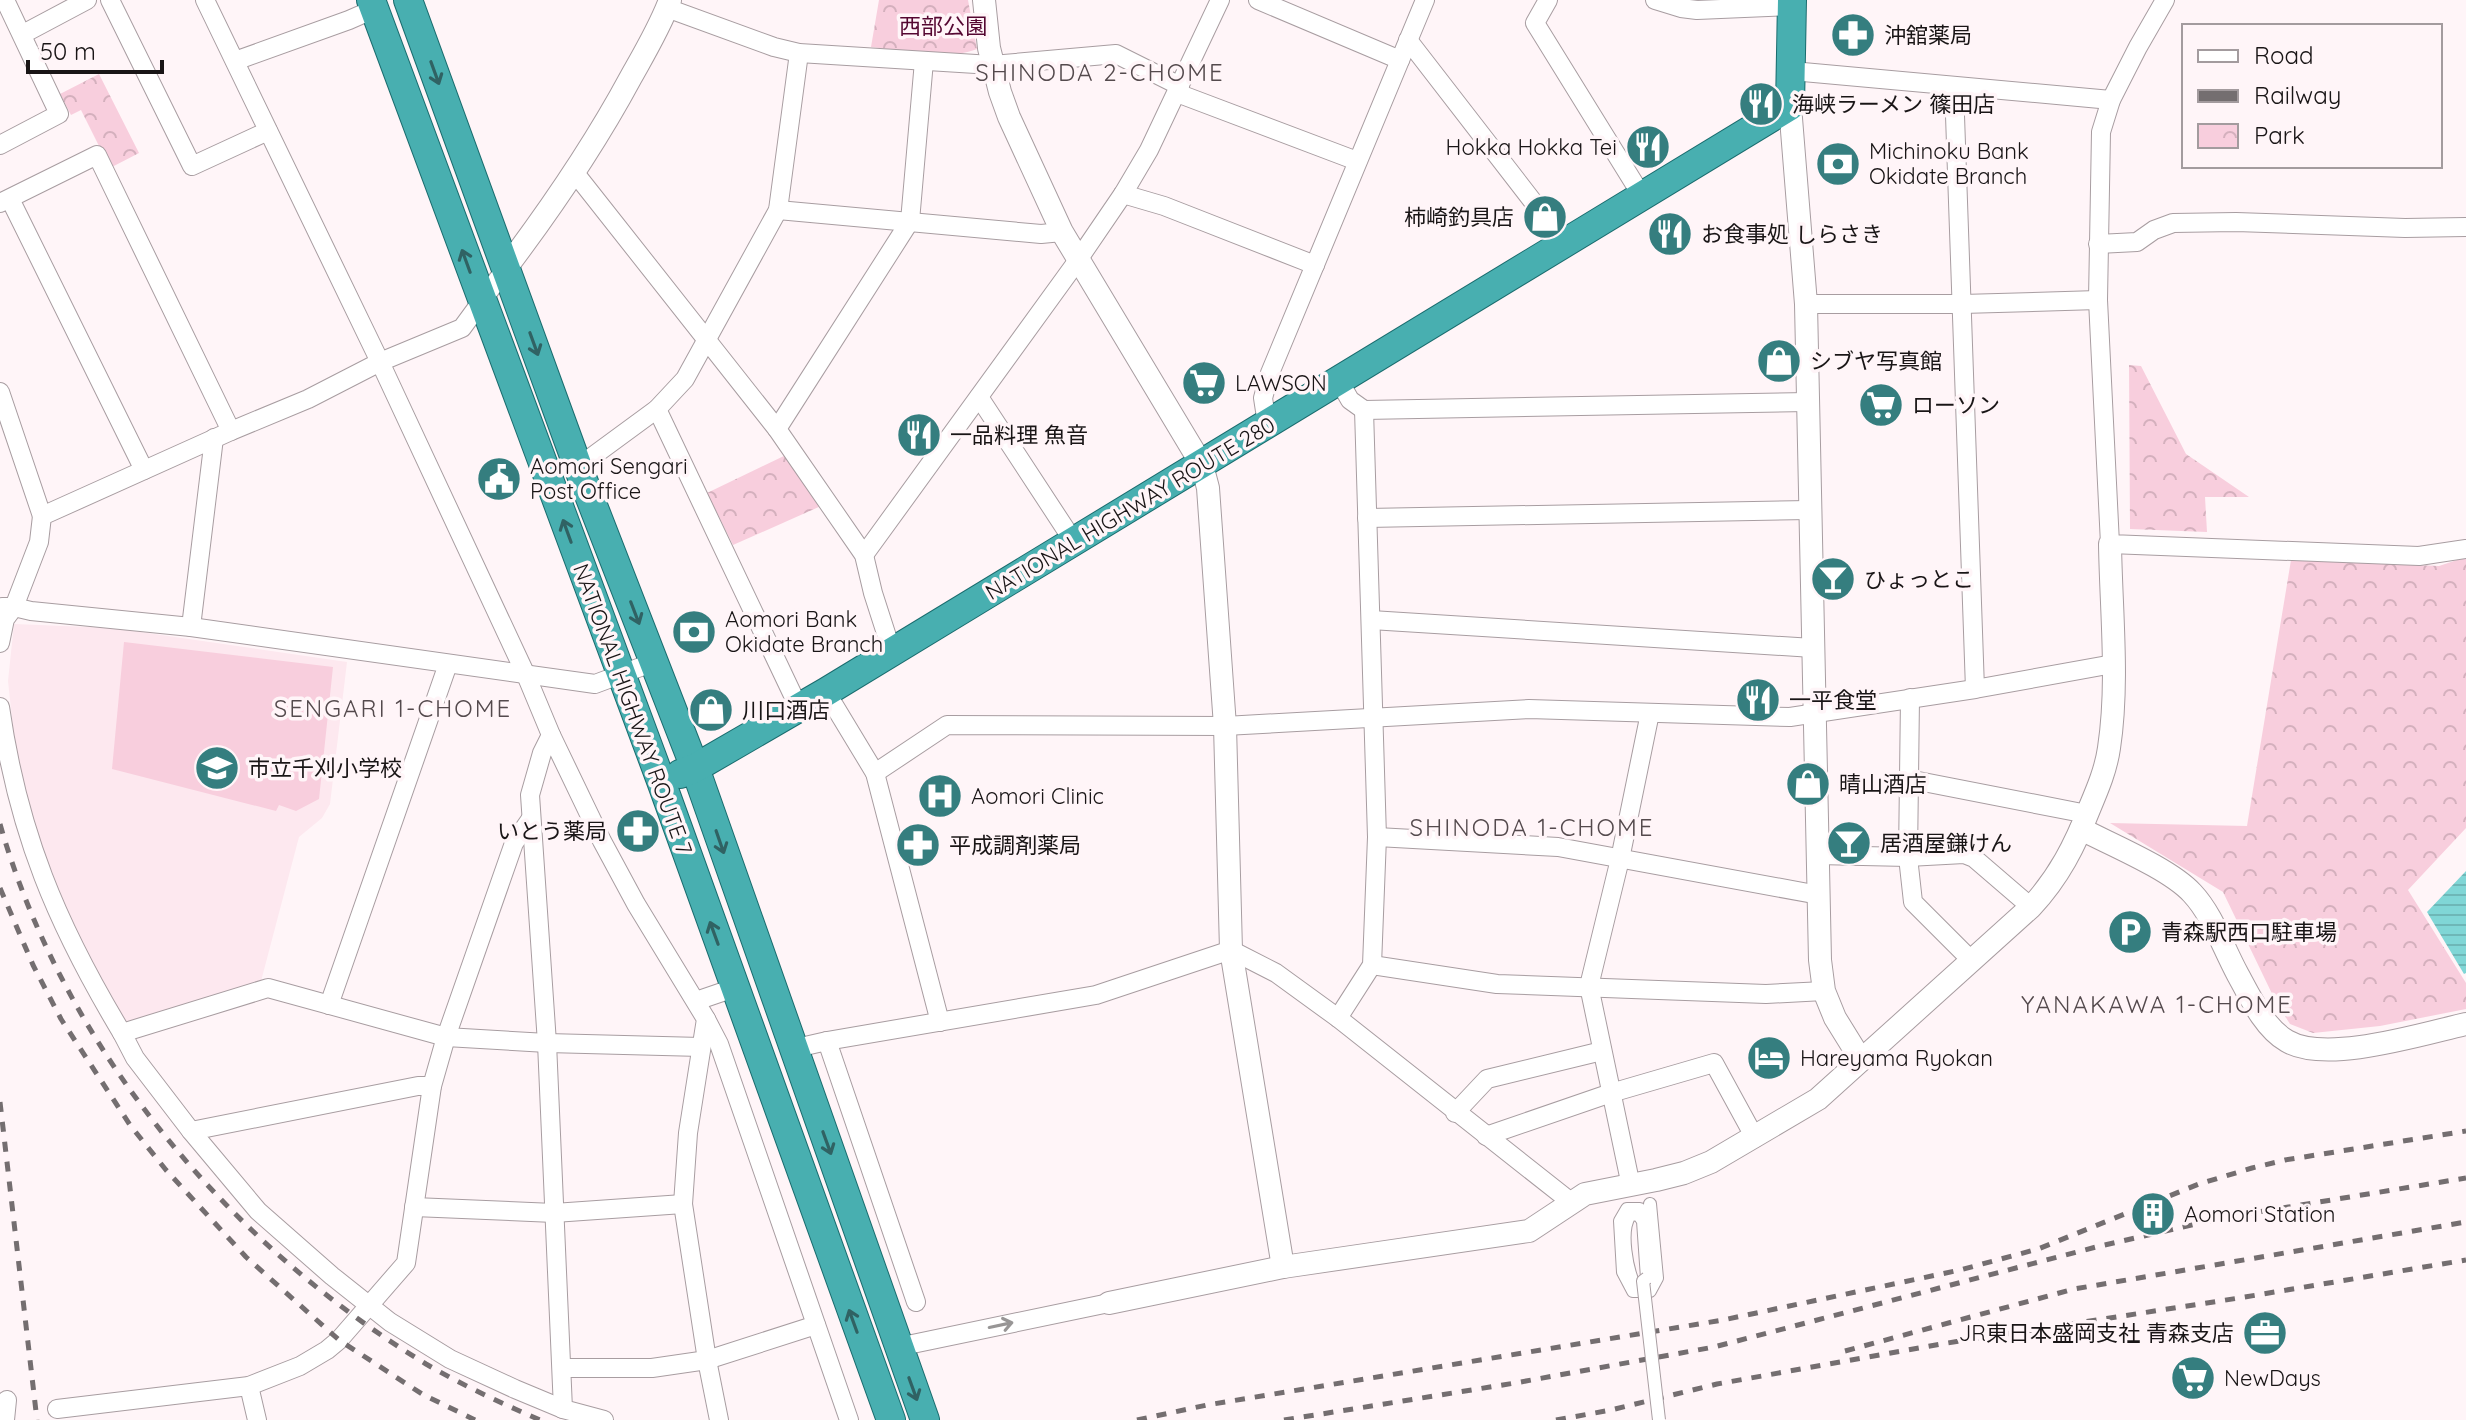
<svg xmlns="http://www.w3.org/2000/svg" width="2466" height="1420" viewBox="0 0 2466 1420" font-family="Quicksand,'Noto Sans JP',sans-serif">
<defs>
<pattern id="park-crowns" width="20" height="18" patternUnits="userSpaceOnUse" patternTransform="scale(2)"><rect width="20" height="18" fill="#f8cedd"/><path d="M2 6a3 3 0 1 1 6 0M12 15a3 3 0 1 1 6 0" fill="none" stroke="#d4b0bd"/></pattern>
<pattern id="water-rules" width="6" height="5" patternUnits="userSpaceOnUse" patternTransform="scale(2)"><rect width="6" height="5" fill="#80d6d6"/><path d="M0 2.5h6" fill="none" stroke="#6eb7b7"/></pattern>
</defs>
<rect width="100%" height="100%" fill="#fff5f8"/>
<path fill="#fde8ef" d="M14,624L113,628L347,662L330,804L322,818L299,837L260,985L130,1026L123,1019L83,949L45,860L18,774L8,681Z"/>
<g fill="url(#park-crowns)">
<path d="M879,0H968L977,49C945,61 904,51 871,47Z"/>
<path d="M99,74L139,153L110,168L81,110L71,115L60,94Z"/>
<path d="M2129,365L2141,366L2186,454L2249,497H2205L2207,532L2130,529Z"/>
<path d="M786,455L821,506L733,545L707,493Z"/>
<path d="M2466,557V828L2408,890L2466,983V1009L2380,1026L2313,1033L2290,1024L2276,1002L2223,892L2110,823L2247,826L2291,560L2439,566Z"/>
</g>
<path fill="#f8cedd" d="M124,642L333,667L319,799L296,811L279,805L276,811L112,769Z"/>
<path fill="url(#water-rules)" d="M2466,871V973L2464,974L2427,912Z"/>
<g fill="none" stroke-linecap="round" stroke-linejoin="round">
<g stroke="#a89da1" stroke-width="14">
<path id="pedestrian" d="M1647,1278L1643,1221L1638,1214L1630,1215C1619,1231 1627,1270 1635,1287L1647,1286L1651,1276L1645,1216L1640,1209H1627L1620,1221L1623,1272L1633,1291H1650L1657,1278L1650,1204"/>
</g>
<g stroke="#a89da1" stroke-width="20">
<g id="minor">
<path d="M110,0L192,166L268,131"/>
<path d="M205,0L380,362L526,675L551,735L602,841L636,904L706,1019L688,1133L683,1204L707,1360L719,1420"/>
<path d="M1258,0L1400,60"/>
<path d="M1548,0L1535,23L1642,196"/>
<path d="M1655,0L1681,8L1697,10L1792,6"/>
<path d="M2165,0L2138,47L2111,100L2101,132L2098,300L2110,544L2419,556L2466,549"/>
<path d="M667,8L774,47L799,53L992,65L1116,54L1180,86"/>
<path d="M23,34L87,0"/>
<path d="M1408,40L1565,243"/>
<path d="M235,61L349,20L374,9"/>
<path d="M1792,71L2111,100"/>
<path d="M1954,87L1975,689"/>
<path d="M1177,93L1357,161"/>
<path d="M0,145L59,114L5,0"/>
<path d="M575,173L777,429L864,555L873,593L892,652"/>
<path d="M1123,194L1164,206L1315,265"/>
<path d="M10,199L144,470"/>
<path d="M0,203L97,155L231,431"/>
<path d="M778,210L1041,234L1062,232"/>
<path d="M2098,244L2137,242L2154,230L2173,223L2236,222L2405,228L2466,227"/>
<path d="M1806,304H1962L2098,300"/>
<path d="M1338,379L1350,400L1364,410L1808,402"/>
<path d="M0,392L42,516"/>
<path d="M979,397L1074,542"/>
<path d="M657,409L799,708"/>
<path d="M1267,424L1263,398L1270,373L1425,0"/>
<path d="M777,429L910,221L924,61"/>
<path d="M578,467L657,409L685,379L778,210L799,53"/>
<path d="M1367,518L1809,510"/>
<path d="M864,555L1078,260L1123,194L1149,150L1220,0"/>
<path d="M2,607H14L31,611L191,627L595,684L654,662"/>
<path d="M1371,620L1813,648"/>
<path d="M191,627L214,438"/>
<path d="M0,643L5,619L14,607L39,542L42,516L231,431L308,399L380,362L462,328L506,268"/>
<path d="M826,692L875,773L940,1022"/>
<path d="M1910,698L1908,857L1913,902L1971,960"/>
<path d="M0,707C18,833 57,925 122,1033"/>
<path d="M551,735L542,753L530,795L547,1043L563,1409L604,1420"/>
<path d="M875,773L947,725L1225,726L1529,709L1790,717L1975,689L2113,664"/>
<path d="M1908,779L2087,814"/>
<path d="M1377,837L1558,847L1819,895"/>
<path d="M1817,855L1908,857L1964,854L1974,858L2031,907"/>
<path d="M1372,965L1497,984L1766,994L1824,991"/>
<path d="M696,1001L734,988"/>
<path d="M329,1005L448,664"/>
<path d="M1338,1018L1372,965L1377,837L1364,410"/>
<path d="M706,1019L719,1044L849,1420"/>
<path d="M827,1041L916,1302"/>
<path d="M792,1049L827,1041L1096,995L1231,950L1276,973L1338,1018L1571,1202"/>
<path d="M432,1086H418L191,1131L258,1211L332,1276L390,1322L450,1359L515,1389L563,1409"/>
<path d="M1455,1113L1487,1079L1602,1051"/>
<path d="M191,1131L135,1058L122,1033L268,988L446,1037L547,1043L701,1047"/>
<path d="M1486,1136L1611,1093L1714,1063L1755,1138"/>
<path d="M1631,1186L1589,986L1620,859L1650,713"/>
<path d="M414,1207L554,1213L683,1204"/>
<path d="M898,1347L1109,1303"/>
<path d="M562,1368H652L707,1360L816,1325"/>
<path d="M249,1386L257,1420"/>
<path d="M57,1409L249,1386L300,1366L327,1350L339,1340L406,1263L432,1086L446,1037L514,843L530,820"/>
<path d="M5,1420L7,1400"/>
</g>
</g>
<g stroke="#a89da1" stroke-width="24">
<g id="tertiary">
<path d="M984,0L989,48L1000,92L1009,117L1062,232L1202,465L1208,488L1225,726L1231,950L1283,1267"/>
<path d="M1790,106L1806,304L1820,960L1824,991L1835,1018L1861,1060"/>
<path d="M506,268C552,207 595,144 631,77C645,52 660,27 670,0"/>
<path d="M2081,829C2112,845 2170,869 2192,893C2212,914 2223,947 2237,973C2249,995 2264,1028 2287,1041C2326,1064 2422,1034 2466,1024"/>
<path d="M1109,1303L1283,1267L1529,1231L1585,1194L1656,1180L1684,1173L1711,1162L1818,1099L2031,907C2059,877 2075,845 2090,807C2098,788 2106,769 2109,748C2119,682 2111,611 2110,544"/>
</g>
</g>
<g stroke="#1a6c6e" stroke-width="30">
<g id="trunk">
<path d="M371,0L661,781L891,1420"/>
<path d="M408,0L578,467L695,768L925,1420"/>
<path d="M680,774L695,768L826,692L1790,106L1792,0"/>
</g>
</g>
<use href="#pedestrian" stroke="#fff" stroke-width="12"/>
<use href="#minor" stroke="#fff" stroke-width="18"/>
<use href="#tertiary" stroke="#fff" stroke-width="22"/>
<use href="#trunk" stroke="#48afb0" stroke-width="28"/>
<g stroke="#746e70" stroke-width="5" stroke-dasharray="10 10" stroke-linecap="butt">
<path d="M0,824C64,1048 228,1244 426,1364C462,1385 501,1403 540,1420"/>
<path d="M0,888L33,965L61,1019L130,1125L166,1170L246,1257L339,1340L422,1394L475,1420"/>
<path d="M0,1102L37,1420"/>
<path d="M1845,1351L2074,1289L2466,1222"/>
<path d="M1137,1420L1207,1405L1723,1320L1960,1270L2038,1249L2199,1184L2252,1168L2285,1160L2466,1131"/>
<path d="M1284,1420L1515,1383L1714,1347L2096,1247L2227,1217L2466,1178"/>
<path d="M1556,1420L1611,1410L1717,1384L1941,1344L2239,1298L2466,1260"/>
</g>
<g stroke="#a89da1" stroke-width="14" stroke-linecap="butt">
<path id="pedestrian-bridge" d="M1647,1278L1643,1281L1659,1420"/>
</g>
<use href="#pedestrian-bridge" stroke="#fff" stroke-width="12"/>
</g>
<defs><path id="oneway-shaft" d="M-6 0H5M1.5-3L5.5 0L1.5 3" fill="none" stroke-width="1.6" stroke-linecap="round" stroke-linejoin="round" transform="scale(2)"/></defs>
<g stroke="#306263">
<use href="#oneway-shaft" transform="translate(435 73) rotate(70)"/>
<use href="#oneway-shaft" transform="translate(466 261) rotate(-110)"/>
<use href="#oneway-shaft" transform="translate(534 344) rotate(70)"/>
<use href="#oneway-shaft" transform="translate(567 531) rotate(-110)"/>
<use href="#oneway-shaft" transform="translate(635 613) rotate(69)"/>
<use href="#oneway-shaft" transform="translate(720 842) rotate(71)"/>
<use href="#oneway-shaft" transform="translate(714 933) rotate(-110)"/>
<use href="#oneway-shaft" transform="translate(827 1143) rotate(70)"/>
<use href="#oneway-shaft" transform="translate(853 1321) rotate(-110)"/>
<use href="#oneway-shaft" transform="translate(913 1389) rotate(70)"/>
</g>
<use stroke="#989696" href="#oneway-shaft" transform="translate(1001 1325) rotate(-12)"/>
<defs>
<g id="pharmacy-disc" transform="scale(2.3)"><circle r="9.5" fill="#357e7f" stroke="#fff5f8"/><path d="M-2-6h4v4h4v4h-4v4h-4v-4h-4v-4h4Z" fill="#fff"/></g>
<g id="restaurant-disc" transform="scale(2.3)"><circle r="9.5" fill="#357e7f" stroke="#fff5f8"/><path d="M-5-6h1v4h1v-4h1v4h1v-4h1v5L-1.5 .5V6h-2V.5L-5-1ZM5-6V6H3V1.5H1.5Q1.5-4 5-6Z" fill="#fff"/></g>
<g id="bank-disc" transform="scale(2.3)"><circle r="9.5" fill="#357e7f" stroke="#fff5f8"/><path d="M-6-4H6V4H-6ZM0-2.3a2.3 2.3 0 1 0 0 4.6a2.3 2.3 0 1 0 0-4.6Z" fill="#fff"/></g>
<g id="shop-disc" transform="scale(2.3)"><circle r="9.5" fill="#357e7f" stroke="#fff5f8"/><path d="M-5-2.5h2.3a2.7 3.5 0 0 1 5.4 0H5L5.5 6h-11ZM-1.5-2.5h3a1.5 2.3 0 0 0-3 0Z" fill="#fff"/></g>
<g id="supermarket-disc" transform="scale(2.3)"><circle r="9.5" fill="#357e7f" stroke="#fff5f8"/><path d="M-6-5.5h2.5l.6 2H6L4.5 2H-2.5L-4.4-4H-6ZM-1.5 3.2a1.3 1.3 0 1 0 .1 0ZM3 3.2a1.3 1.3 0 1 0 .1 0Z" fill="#fff"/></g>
<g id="civic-disc" transform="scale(2.3)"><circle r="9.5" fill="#357e7f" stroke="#fff5f8"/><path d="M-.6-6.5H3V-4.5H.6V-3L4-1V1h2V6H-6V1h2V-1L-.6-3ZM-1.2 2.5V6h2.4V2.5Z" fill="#fff"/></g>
<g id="bar-disc" transform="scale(2.3)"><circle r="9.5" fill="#357e7f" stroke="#fff5f8"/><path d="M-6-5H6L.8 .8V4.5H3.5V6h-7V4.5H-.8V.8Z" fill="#fff"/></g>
<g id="school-disc" transform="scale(2.3)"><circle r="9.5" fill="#357e7f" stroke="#fff5f8"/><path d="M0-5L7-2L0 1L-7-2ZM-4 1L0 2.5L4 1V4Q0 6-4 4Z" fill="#fff"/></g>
<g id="hospital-disc" transform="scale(2.3)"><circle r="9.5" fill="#357e7f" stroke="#fff5f8"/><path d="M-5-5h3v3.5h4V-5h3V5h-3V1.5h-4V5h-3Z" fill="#fff"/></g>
<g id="parking-disc" transform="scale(2.3)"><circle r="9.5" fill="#357e7f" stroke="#fff5f8"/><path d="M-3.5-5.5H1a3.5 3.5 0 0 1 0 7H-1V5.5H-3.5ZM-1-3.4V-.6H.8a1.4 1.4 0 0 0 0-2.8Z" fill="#fff"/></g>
<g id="hotel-disc" transform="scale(2.3)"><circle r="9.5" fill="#357e7f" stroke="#fff5f8"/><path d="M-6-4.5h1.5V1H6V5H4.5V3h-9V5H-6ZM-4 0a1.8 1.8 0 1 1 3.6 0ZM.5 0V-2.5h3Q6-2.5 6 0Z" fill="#fff"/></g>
<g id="building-disc" transform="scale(2.3)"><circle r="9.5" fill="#357e7f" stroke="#fff5f8"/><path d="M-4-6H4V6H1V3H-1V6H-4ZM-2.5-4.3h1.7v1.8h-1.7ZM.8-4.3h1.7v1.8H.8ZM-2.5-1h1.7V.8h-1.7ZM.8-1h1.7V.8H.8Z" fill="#fff"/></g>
<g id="office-disc" transform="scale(2.3)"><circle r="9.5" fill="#357e7f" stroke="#fff5f8"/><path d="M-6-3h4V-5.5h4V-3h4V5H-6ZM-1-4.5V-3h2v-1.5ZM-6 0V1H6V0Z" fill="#fff"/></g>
</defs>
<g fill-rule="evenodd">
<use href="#pharmacy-disc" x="1853" y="35"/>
<use href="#restaurant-disc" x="1761" y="104"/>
<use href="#restaurant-disc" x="1648" y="147"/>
<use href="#bank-disc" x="1838" y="164"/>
<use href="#shop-disc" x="1545" y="217"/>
<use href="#restaurant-disc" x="1670" y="234"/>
<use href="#shop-disc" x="1779" y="361"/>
<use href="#supermarket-disc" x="1204" y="383"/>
<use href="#supermarket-disc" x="1881" y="405"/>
<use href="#restaurant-disc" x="919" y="435"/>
<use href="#civic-disc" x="499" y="479"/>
<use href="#bar-disc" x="1833" y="579"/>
<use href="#bank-disc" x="694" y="632"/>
<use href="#restaurant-disc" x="1758" y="700"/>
<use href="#shop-disc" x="711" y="710"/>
<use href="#school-disc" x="217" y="768"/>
<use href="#shop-disc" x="1808" y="784"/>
<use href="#hospital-disc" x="940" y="796"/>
<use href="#pharmacy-disc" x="638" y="831"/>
<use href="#bar-disc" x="1849" y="843"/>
<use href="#pharmacy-disc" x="918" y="845"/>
<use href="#parking-disc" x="2130" y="932"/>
<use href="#hotel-disc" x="1769" y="1058"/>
<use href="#building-disc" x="2153" y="1214"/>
<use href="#office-disc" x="2265" y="1333"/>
<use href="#supermarket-disc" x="2193" y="1378"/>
</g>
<g text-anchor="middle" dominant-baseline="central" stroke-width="7" stroke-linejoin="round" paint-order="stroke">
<g font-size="22" fill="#540731" stroke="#fff5f8">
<text x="943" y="26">西部公園</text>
</g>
<g font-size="22" fill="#191516" stroke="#fff5f8" text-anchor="start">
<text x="1884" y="35">沖舘薬局</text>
<text x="1792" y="104">海峡ラーメン 篠田店</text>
<text x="1617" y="147" text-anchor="end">Hokka Hokka Tei</text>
<text x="1869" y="151">Michinoku Bank<tspan x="1869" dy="25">Okidate Branch</tspan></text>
<text x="1514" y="217" text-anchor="end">柿崎釣具店</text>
<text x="1701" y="234">お食事処 しらさき</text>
<text x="1810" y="361">シブヤ写真館</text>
<text x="1235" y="383">LAWSON</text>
<text x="1912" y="405">ローソン</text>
<text x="950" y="435">一品料理 魚音</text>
<text x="530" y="466">Aomori Sengari<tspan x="530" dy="25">Post Office</tspan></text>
<text x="1864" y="579">ひょっとこ</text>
<text x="725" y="619">Aomori Bank<tspan x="725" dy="25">Okidate Branch</tspan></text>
<text x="1789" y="700">一平食堂</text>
<text x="742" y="710">川口酒店</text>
<text x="248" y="768">市立千刈小学校</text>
<text x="1839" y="784">晴山酒店</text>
<text x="971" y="796">Aomori Clinic</text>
<text x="607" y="831" text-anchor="end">いとう薬局</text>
<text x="1880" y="843">居酒屋鎌けん</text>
<text x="949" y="845">平成調剤薬局</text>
<text x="2161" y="932">青森駅西口駐車場</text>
<text x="1800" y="1058">Hareyama Ryokan</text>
<text x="2184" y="1214">Aomori Station</text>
<text x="2234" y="1333" text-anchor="end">JR東日本盛岡支社 青森支店</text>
<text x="2224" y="1378">NewDays</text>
</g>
<g font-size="22" fill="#191516" stroke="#fff5f8">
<text transform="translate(1130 508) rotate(-31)">NATIONAL HIGHWAY ROUTE 280</text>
<text transform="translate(633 709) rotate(70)">NATIONAL HIGHWAY ROUTE 7</text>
</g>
<g font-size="24" letter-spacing="2" fill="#544a4d" stroke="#fff5f8">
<text x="1100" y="72">SHINODA 2-CHOME</text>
<text x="393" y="708">SENGARI 1-CHOME</text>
<text x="1532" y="827">SHINODA 1-CHOME</text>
<text x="2157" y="1004">YANAKAWA 1-CHOME</text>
</g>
</g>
<rect x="2182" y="24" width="260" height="144" fill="#fff5f8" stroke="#a39b9e" stroke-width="2"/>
<rect x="2198" y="50" width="40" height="12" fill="#ffffff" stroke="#a39b9e" stroke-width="2"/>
<text x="2254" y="64" font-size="24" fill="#191516">Road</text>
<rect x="2198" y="90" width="40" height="12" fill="#746e70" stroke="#a39b9e" stroke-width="2"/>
<text x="2254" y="104" font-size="24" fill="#191516">Railway</text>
<rect x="2198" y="124" width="40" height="24" fill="url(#park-crowns)" stroke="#a39b9e" stroke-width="2"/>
<text x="2254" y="144" font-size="24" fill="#191516">Park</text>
<path d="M28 60v12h134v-12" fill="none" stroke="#191516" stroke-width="4"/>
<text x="40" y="60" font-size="24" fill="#191516" stroke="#fff5f8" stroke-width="6" paint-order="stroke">50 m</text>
</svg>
